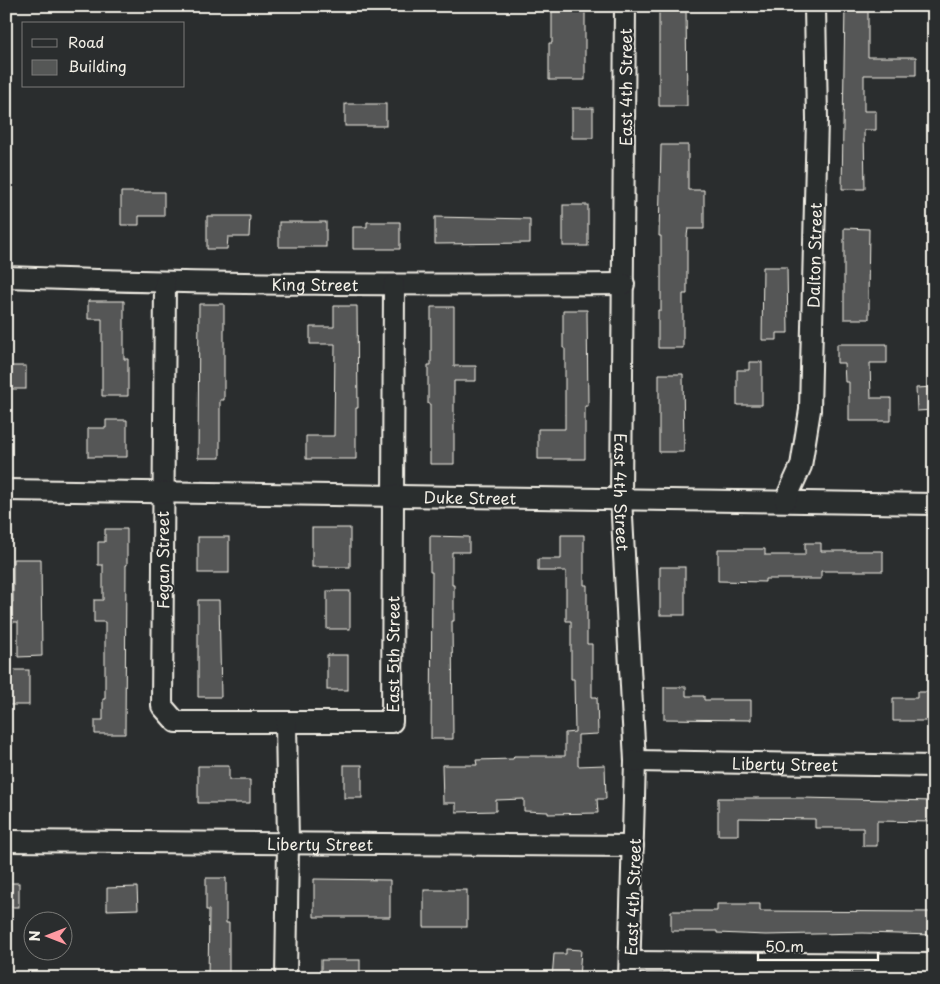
<svg xmlns="http://www.w3.org/2000/svg" width="940" height="984" viewBox="0 0 940 984" font-family="'Playpen Sans',sans-serif">
<rect width="100%" height="100%" fill="#2a2d2e"/>
<filter id="ink" filterUnits="userSpaceOnUse"><feTurbulence type="fractalNoise" baseFrequency=".02" numOctaves="2"/><feDisplacementMap in="SourceGraphic" scale="10" xChannelSelector="R" yChannelSelector="G"/><feConvolveMatrix kernelMatrix="1 2 1 2 8 2 1 2 1" color-interpolation-filters="sRGB"/></filter>
<g filter="url(#ink)">
<g fill="#555756" stroke="#f4f1e8">
<path d="M552,6H585V80H549V43H552Z"/>
<path d="M659,6H686L687,106H659Z"/>
<path d="M845,6H868V57H916V75H864V111H876V130H864L865,189H842Z"/>
<rect x="345" y="104" width="41" height="22"/>
<rect x="572" y="108" width="21" height="30"/>
<path d="M661,145H688V190H704V229H688L687,236V294H683V348H658V310H661V236H659Z"/>
<path d="M121,192H164V216H139V225H121Z"/>
<rect x="563" y="205" width="25" height="41"/>
<path d="M207,216H250L249,237H228L227,249H207Z"/>
<path d="M435,217L530,219V243L435,244Z"/>
<rect x="279" y="222" width="47" height="25"/>
<path d="M367,222H400V249H353V227H367Z"/>
<path d="M844,228L869,229L868,299H869V319H844Z"/>
<path d="M763,267H787L788,333H777V340H762Z"/>
<path d="M88,301H124V359H128V396H102V319H88Z"/>
<path d="M199,304H224V400H220V458H198Z"/>
<path d="M334,306H357L358,408H356V459H306V436H334L335,344H310V327H334Z"/>
<path d="M431,307H454V366H476V381H454V464H430V404H428V365H431Z"/>
<path d="M563,310H587L588,406H585V459H538V429H565V348H563Z"/>
<path d="M837,344H887V363H870L871,398H891V421H849V382H845L844,363H837Z"/>
<path d="M749,362H762V405H737V370H749Z"/>
<rect x="10" y="366" width="16" height="23"/>
<path d="M659,374H683L684,452H659Z"/>
<path d="M934,387V410L917,411L916,388Z"/>
<path d="M106,420H127V457H88V428H106Z"/>
<rect x="312" y="528" width="38" height="39"/>
<path d="M105,529H127V565H126L125,734H95V720H103V699H105V622H94V600H103V565H98V542H105Z"/>
<path d="M561,535H584V585H587V644H592V697H597L598,734L578,735V766L605,765L606,799H597L598,813L548,814V812L524,811V799L496,800V811L456,812V803H443L442,765H477L476,760L513,759L514,756H565V733L575,732L574,679H571V621H566V571H538V559H561Z"/>
<path d="M430,536L469,537V552H452V585H454V621H452L453,739H431L432,572H430Z"/>
<rect x="198" y="537" width="31" height="36"/>
<path d="M805,543H821V551H883V571H821V579H765V582L718,581V549H765V555H805Z"/>
<path d="M13,559H41L42,656L18,657V622H6V603L13,602Z"/>
<rect x="660" y="567" width="25" height="48"/>
<rect x="327" y="591" width="23" height="38"/>
<path d="M198,600H219L221,697H198Z"/>
<rect x="327" y="655" width="21" height="35"/>
<rect x="7" y="670" width="22" height="35"/>
<path d="M664,687H686V696H704V700H751V720L664,719Z"/>
<path d="M917,692H933V721H893V698H917Z"/>
<rect x="344" y="765" width="18" height="33"/>
<path d="M198,766H229V780H250V803H198Z"/>
<path d="M718,798H802L934,801V822L877,821V846H863V828H815V819L738,818V835H718Z"/>
<path d="M206,878H226V923H229V978H208L209,910H206Z"/>
<path d="M314,879L390,880V917H314Z"/>
<rect x="6" y="883" width="13" height="24"/>
<path d="M137,887L138,909L107,910V888Z"/>
<rect x="424" y="890" width="43" height="37"/>
<path d="M717,904H760V911L934,912V935L863,933L766,935L717,933V931H671V911H717Z"/>
<path d="M566,949L581,950L579,978H552L554,954H566Z"/>
<rect x="321" y="960" width="39" height="18"/>
</g>
<g fill="none" stroke-linecap="round" stroke-linejoin="round">
<g stroke="#f4f1e8" stroke-width="24">
<g id="minor">
<path id="s1" d="M625,6L621,498L635,761L629,978"/>
<path id="s2" d="M6,277C212,285 418,285 624,284"/>
<path id="s3" d="M165,283L162,706L176,722H392L394,285"/>
<path id="s4" d="M6,490L934,504"/>
<path id="s5" d="M785,501L801,466L810,410L817,119L815,6"/>
<path id="s6" d="M635,761L934,766"/>
<path id="s7" d="M6,841L633,846"/>
<path d="M630,962L934,964"/>
<path d="M286,978L288,843L286,722"/>
</g>
</g>
<use href="#minor" stroke="#2a2d2e" stroke-width="20"/>
</g>
</g>
<g text-anchor="middle" dominant-baseline="central" stroke-width="4" stroke-linejoin="round" paint-order="stroke">
<g font-size="16" fill="#f4f1e8" stroke="#2a2d2e">
<text transform="translate(625 87) rotate(-90)">East 4th Street</text>
<text stroke="none"><textPath href="#s5" startOffset="250">Dalton Street</textPath></text>
<text stroke="none"><textPath href="#s2" startOffset="309">King Street</textPath></text>
<text stroke="none"><textPath href="#s1" startOffset="486">East 4th Street</textPath></text>
<text stroke="none"><textPath href="#s4" startOffset="464">Duke Street</textPath></text>
<text transform="translate(162 560) rotate(-90)">Fegan Street</text>
<text stroke="none"><textPath href="#s3" startOffset="728">East 5th Street</textPath></text>
<text stroke="none"><textPath href="#s6" startOffset="150">Liberty Street</textPath></text>
<text stroke="none"><textPath href="#s7" startOffset="314">Liberty Street</textPath></text>
<text transform="translate(632 897) rotate(-88)">East 4th Street</text>
</g>
</g>
<rect width="940" height="984" fill="none" stroke="#2a2d2e" stroke-width="25"/>
<rect x="12" y="12" width="915" height="959" fill="none" stroke="#f4f1e8" stroke-width="2" filter="url(#ink)"/>
<rect x="22" y="22" width="162" height="65" fill="#2a2d2e" stroke="#7b7b78"/>
<rect x="32" y="39" width="25" height="8" fill="#2a2d2e" stroke="#7b7b78"/>
<text x="68" y="48" font-size="15" fill="#f4f1e8">Road</text>
<rect x="32" y="60" width="25" height="15" fill="#555756" stroke="#7b7b78"/>
<text x="68" y="72" font-size="15" fill="#f4f1e8">Building</text>
<g transform="translate(48 936) rotate(270)"><circle r="24" fill="#2a2d2e" stroke="#7b7b78"/>
<path d="M0-4L9 19L0 12L-9 19Z" fill="#ff9aa2"/>
<text y="-8" font-size="14" font-weight="bold" text-anchor="middle" fill="#f4f1e8">N</text>
</g>
<path d="M758 952v8h120v-8" fill="none" stroke="#f4f1e8" stroke-width="2.5"/>
<text x="765" y="952" font-size="15" fill="#f4f1e8" stroke="#2a2d2e" stroke-width="4" paint-order="stroke">50 m</text>
</svg>
